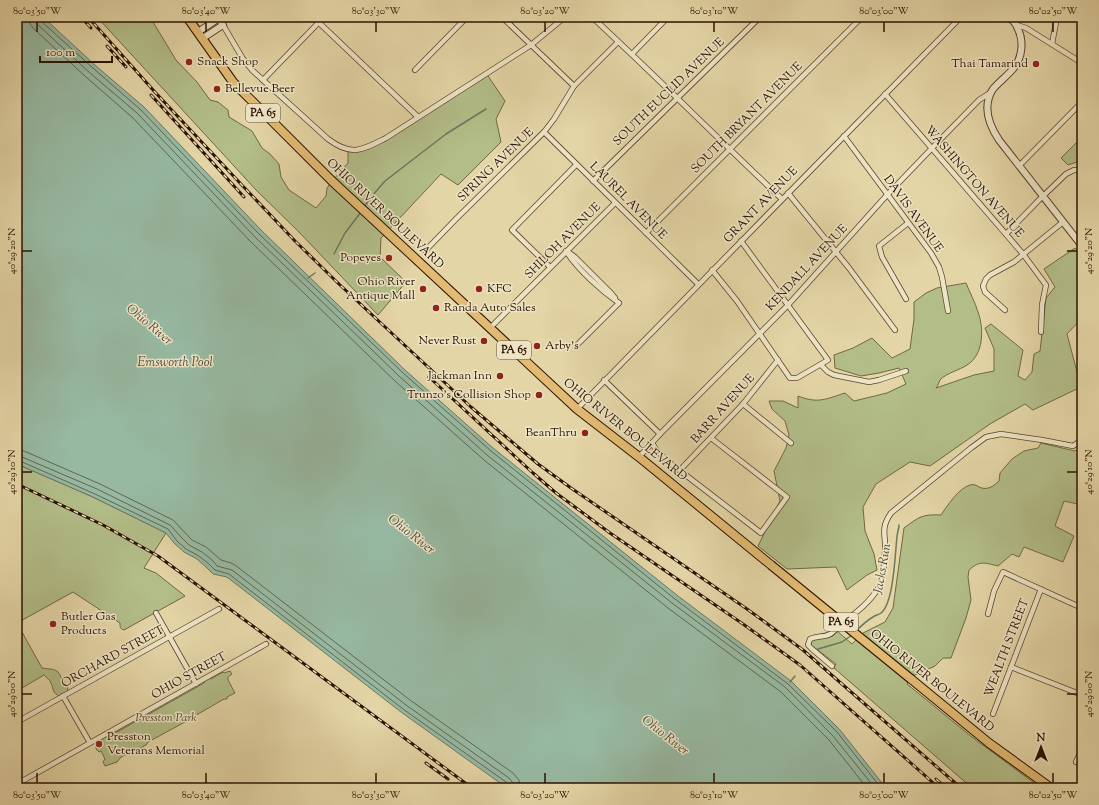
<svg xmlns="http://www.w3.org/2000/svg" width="1099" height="805" viewBox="0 0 1099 805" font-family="'Sorts Mill Goudy',serif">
<rect width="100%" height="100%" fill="#e4d5a6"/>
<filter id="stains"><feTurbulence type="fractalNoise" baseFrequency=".005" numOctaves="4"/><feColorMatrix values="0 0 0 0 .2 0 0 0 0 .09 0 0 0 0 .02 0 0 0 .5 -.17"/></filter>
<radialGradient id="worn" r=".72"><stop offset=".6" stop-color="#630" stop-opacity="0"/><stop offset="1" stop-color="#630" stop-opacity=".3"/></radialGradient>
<g fill="#b2bd88" stroke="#6e6844">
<path d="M97,17H150L176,60L197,82L210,100L218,102L228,110L229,117L252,131L262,148L270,154L279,164L281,177L289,190L316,208L326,196L327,188L332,181L348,163V150L373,144L486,73L505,101L496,119L501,142L458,185L441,174L381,238L380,257L406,282L378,315L298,231L257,191Z"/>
<path d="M1077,142L1082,144V165L1077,162L1068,165L1061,158Z"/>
<path d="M1075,248L1082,256V318L1067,334L1081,387L1033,410L1025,404L990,424L930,466L910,462L876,484L863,507L865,531L874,554L877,570L867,575L847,590L836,567L787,569L758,546L780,501L774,471L786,448L789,435L785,421L772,409L769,401H783L798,408V396C818,404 826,399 845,393L854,401L887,393L906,384L899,368L879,373L861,376L835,368L834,355L853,348L872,338L892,358L910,349L914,319V302L926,293L937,288L966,283C970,293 975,302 978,312C984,328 984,355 967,365C960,370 946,373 940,380C939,382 938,386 936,388L974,375L994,371V349L985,328L991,324L1023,350L1018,376L1025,380L1032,372L1034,354L1040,351L1046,298L1055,287L1044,269Z"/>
<path d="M1041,443L1075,451L1082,446V505L1064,501L1055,526L1074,536L1063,562L1024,547L1019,557L1012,554L998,566C985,563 980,560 969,570L968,577L971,600L966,618L951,658H943L935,666L915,675L907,684L972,737L1041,788H972L834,668L836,664L811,645L812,641L816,639L833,636L837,631L852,644L863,633L885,622L893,608L904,528C919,517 922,514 941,515C947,506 959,488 970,485C974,484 976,485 979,487C987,491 994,486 999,481L1000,473L1012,459L1024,451L1038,448Z"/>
<path d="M17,464L93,497L166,533L144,568L156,573L185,596L124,630C120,629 120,627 120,623L73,592L17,623Z"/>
<path d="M17,623L42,668C53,670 58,667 62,680C67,684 69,687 67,693L61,697C50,691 55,691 51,683C50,680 46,677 44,675L17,691Z"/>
<path d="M230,671L232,674L228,677V680L235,693L227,697V699H224L186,721L185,722L148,742L146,745L133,752H131L121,757L117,762L105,766L103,762L105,759L101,751L99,752L96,749V746L97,745L96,743L99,742L100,738L113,731L117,732L204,683L205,680L209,678L211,679L223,672L224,673Z"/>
</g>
<path fill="#97b9a2" stroke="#6c7661" d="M17,17H43L96,66L144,107L261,230L405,370L493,448L678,596L791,681L840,730L886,788H507L401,712L227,577L213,574L206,567L197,559L184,552L174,543L166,533L93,497L17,464Z"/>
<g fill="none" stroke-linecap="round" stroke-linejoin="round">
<g stroke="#616651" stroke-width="1">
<path d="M29,17L30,24L34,29L86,77L133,118L250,241L395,381L484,460L668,608L781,692L829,740L867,788"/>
<path d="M35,17L36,22L38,25L90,73L137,113L255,237L399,376L487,455L672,603L785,687L833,736L875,788"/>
<path d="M40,17L42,22L94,69L141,110L258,233L402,372L491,451L675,599L788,684L837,732L881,788"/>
<path d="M17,450L24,451L100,484L173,520L192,540L206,547L221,560L231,563L235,565L410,700L513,773L519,780L520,788"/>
<path d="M17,456L22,457L97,489L170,525L181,537L189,545L202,552L212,560L217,566L232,570L406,705L509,778L513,783L514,788"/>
<path d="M17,461H20L95,494L168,529L177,541L186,549L199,556L209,564L215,570L229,574L403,709L506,782L509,785V788"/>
</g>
<g stroke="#6c7661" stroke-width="1.5">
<path d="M364,207L372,196L385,181L446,134L486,109"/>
<path d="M334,254L345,233L361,212"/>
<path d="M308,278L315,273"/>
<path d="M856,631C861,626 866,621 873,617C875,615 879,615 881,613C894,603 895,553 897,537C897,533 899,529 899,525"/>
<path d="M818,649L842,642L852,635"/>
<path d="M790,682L795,676"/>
</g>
<g stroke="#59432a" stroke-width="6">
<g id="minor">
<path d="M313,17L418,117"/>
<path d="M502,17L574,86"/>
<path d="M592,17C656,76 718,139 782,199"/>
<path d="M223,25L243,59L253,71L328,139C352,157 362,150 386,138L531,45L565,17"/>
<path d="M1017,25L1026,28L1082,63"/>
<path d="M1052,44L1057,17"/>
<path d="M632,54L668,17"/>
<path d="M415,70L467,17"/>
<path d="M263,80L324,17"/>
<path d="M885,94L1023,254L1046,285L1042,305L1041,332"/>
<path d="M544,132L698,284"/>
<path d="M844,136L931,253L939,267L942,277L948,311"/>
<path d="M1019,166L1082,102"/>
<path d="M593,181L760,17"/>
<path d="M788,193L849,268L895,330"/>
<path d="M646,233L862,17"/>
<path d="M1006,234L1039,200L1066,174L1074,170H1077L1082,172"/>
<path d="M425,251L456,219L544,132L554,119L574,86L618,42"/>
<path d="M566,251C577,269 602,291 619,303"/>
<path d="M568,252L575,257L610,292L615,298"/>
<path d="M550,267L512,230L576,165"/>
<path d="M712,270L737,301L790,378H797L828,360L741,241"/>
<path d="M906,299L882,257L879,246L908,223"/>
<path d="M1005,310L985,292L983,286L986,279L990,275L1014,262L1063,222"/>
<path d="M490,328L615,203"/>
<path d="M578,344L619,303"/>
<path d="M821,365L828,372L834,375L869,382L879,380L906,371"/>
<path d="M604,380L660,434"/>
<path d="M743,404L791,443"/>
<path d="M577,409L961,17"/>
<path d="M652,443L657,451L670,463L761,533L787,497L711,438"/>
<path d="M639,457L660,434L788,305L887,195L935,145L979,100L990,93"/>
<path d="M680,470L743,404L778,360"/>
<path d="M156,613L196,684"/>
<path d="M988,614L994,591L1003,572L1082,608"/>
<path d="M832,666L812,649L808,645L810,639C817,636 826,637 830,634C835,631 840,625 844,622C857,612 870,602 879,587C884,579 884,561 885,551C886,534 880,529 891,513L971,448L986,437L1001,434L1042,440L1073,446L1082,440"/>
<path d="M1011,667L1082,695"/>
<path d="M63,696L90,743"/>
<path d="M993,714L1041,589"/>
<path d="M17,722L219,609"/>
<path d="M1076,762L1082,749"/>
<path d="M17,784L266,644"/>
</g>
</g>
<g stroke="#59432a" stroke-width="8">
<g id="tertiary">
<path d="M1009,17C1012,20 1016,23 1017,27C1024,40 1023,57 1013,69C1007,76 999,82 993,89C982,106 989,125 999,140L1082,246"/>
<path d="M198,32L219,18"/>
<path d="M203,38L223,25L218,17"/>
</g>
</g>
<g stroke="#2b1200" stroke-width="10">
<g id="trunk">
<path d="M187,17L233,82L332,181L577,409L639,457L771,565"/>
<path d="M911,679L989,743L1051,788"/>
</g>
</g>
<use href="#minor" stroke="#ede4c5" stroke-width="4.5"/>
<use href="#tertiary" stroke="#ede4c5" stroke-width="6"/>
<use href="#trunk" stroke="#e2ba73" stroke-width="8"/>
<g stroke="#2b1200" stroke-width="3">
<g id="rail">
<path d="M81,17L91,28"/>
<path d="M88,17L154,91L240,183L295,241L340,285L471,407L538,464L571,488L747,609L803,650L961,788"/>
<path d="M107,46L126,67"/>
<path d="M151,95L244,197"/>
<path d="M429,377L533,473L556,493L610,533L743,624L800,665L939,788"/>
<path d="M17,484L103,525L158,556L472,788"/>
<path d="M426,763L448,779"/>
<path d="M936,779L946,788"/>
</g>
</g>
<use href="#rail" stroke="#ede4c5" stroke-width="1.5" stroke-dasharray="4.5" stroke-linecap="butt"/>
<g stroke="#2b1200" stroke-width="10" stroke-linecap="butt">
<path id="trunk-bridge" d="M771,565L911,679"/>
</g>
<use href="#trunk-bridge" stroke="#e2ba73" stroke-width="8"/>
</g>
<path fill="none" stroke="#2b1200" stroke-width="1.5" d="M37,22V32M206,22V32M376,22V32M545,22V32M714,22V32M884,22V32M1053,22V32M22,251H32M1067,251H1077M22,472H32M1067,472H1077M22,694H32M1067,694H1077M37,773V783M206,773V783M376,773V783M545,773V783M714,773V783M884,773V783M1053,773V783"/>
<g fill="#8f2418" stroke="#ede4c5" stroke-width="1.5">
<circle cx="189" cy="62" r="4"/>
<circle cx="1036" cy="64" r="4"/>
<circle cx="217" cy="89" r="4"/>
<circle cx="389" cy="258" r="4"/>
<circle cx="423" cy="289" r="4"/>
<circle cx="479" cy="289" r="4"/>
<circle cx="436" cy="308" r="4"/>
<circle cx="484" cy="341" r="4"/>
<circle cx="537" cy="346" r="4"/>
<circle cx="500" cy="376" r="4"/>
<circle cx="539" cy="395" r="4"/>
<circle cx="585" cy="433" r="4"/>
<circle cx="53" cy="624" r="4"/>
<circle cx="99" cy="744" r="4"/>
</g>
<g text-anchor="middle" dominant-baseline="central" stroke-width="3" stroke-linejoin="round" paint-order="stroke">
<g fill="#ede4c5" stroke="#65513b" stroke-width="1">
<rect x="246" y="104" width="34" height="18" rx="3"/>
<rect x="497" y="341" width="34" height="18" rx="3"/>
<rect x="824" y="613" width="34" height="18" rx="3"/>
</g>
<g font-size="11" font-weight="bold" fill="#2b1200">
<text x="263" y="113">PA 65</text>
<text x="514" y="350">PA 65</text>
<text x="841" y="622">PA 65</text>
</g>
<g font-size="12" fill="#2b1200" stroke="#ede4c5" text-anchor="start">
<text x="197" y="62">Snack Shop</text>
<text x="1028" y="64" text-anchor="end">Thai Tamarind</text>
<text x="225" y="89">Bellevue Beer</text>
<text x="381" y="258" text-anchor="end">Popeyes</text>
<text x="415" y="282" text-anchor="end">Ohio River<tspan x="415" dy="14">Antique Mall</tspan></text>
<text x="487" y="289">KFC</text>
<text x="444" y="308">Randa Auto Sales</text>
<text x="476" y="341" text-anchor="end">Never Rust</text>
<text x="545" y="346">Arby's</text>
<text x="492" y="376" text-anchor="end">Jackman Inn</text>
<text x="531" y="395" text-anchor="end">Trunzo's Collision Shop</text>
<text x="577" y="433" text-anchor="end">BeanThru</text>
<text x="61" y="617">Butler Gas<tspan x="61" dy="14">Products</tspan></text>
<text x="107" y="737">Presston<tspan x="107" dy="14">Veterans Memorial</tspan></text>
</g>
<g font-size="12" fill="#2b1200" stroke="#ede4c5">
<text transform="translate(669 92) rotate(-44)">SOUTH EUCLID AVENUE</text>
<text transform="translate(747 118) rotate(-45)">SOUTH BRYANT AVENUE</text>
<text transform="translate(496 165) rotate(-44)">SPRING AVENUE</text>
<text transform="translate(974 182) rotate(49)">WASHINGTON AVENUE</text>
<text transform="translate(628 201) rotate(45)">LAUREL AVENUE</text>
<text transform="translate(761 205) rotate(-46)">GRANT AVENUE</text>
<text transform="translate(385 214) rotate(43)">OHIO RIVER BOULEVARD</text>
<text transform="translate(913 214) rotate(54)">DAVIS AVENUE</text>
<text transform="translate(563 241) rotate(-45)">SHILOH AVENUE</text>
<text transform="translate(807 268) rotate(-47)">KENDALL AVENUE</text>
<text transform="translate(723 409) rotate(-48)">BARR AVENUE</text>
<text transform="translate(625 430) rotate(39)">OHIO RIVER BOULEVARD</text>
<text transform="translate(1007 648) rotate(-69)">WEALTH STREET</text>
<text transform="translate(113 657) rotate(-29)">ORCHARD STREET</text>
<text transform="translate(189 676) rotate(-29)">OHIO STREET</text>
<text transform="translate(932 681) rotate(39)">OHIO RIVER BOULEVARD</text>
</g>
<g font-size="12" font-style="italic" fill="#544529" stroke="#ede4c5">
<text x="166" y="718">Presston Park</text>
</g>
<g font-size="13" font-style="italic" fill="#514c39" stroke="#ede4c5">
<text transform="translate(149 325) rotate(40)">Ohio River</text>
<text x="175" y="363">Emsworth Pool</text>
<text transform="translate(411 535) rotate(38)">Ohio River</text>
<text transform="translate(883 569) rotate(-80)">Jacks Run</text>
<text transform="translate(665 736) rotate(38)">Ohio River</text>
</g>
</g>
<rect width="1099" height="805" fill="none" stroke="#e4d5a6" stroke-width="44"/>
<g transform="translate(1041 747)" stroke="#ede4c5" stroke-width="3" paint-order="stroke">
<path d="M0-3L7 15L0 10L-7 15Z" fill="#2b1200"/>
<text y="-6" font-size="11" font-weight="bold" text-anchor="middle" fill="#2b1200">N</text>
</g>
<path d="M40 56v6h72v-6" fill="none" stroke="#2b1200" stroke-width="2"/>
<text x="46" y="56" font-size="12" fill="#2b1200" stroke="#ede4c5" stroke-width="3" paint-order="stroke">100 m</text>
<rect x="22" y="22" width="1055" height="761" fill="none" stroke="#2b1200" stroke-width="1.5"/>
<g font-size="10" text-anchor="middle" fill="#2b1200">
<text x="37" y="14">80°03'50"W</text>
<text x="206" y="14">80°03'40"W</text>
<text x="376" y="14">80°03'30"W</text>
<text x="545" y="14">80°03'20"W</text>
<text x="714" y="14">80°03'10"W</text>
<text x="884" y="14">80°03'00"W</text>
<text x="1053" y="14">80°02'50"W</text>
<text transform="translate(11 251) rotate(-90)" y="4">40°29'20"N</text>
<text transform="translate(1088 251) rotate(-90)" y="4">40°29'20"N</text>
<text transform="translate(11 472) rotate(-90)" y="4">40°29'10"N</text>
<text transform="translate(1088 472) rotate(-90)" y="4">40°29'10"N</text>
<text transform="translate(11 694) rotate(-90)" y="4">40°29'00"N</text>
<text transform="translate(1088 694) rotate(-90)" y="4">40°29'00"N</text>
<text x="37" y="798">80°03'50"W</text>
<text x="206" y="798">80°03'40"W</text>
<text x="376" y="798">80°03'30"W</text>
<text x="545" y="798">80°03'20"W</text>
<text x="714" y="798">80°03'10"W</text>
<text x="884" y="798">80°03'00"W</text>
<text x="1053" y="798">80°02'50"W</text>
</g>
<rect width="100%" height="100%" filter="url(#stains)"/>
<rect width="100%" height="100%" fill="url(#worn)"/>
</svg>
